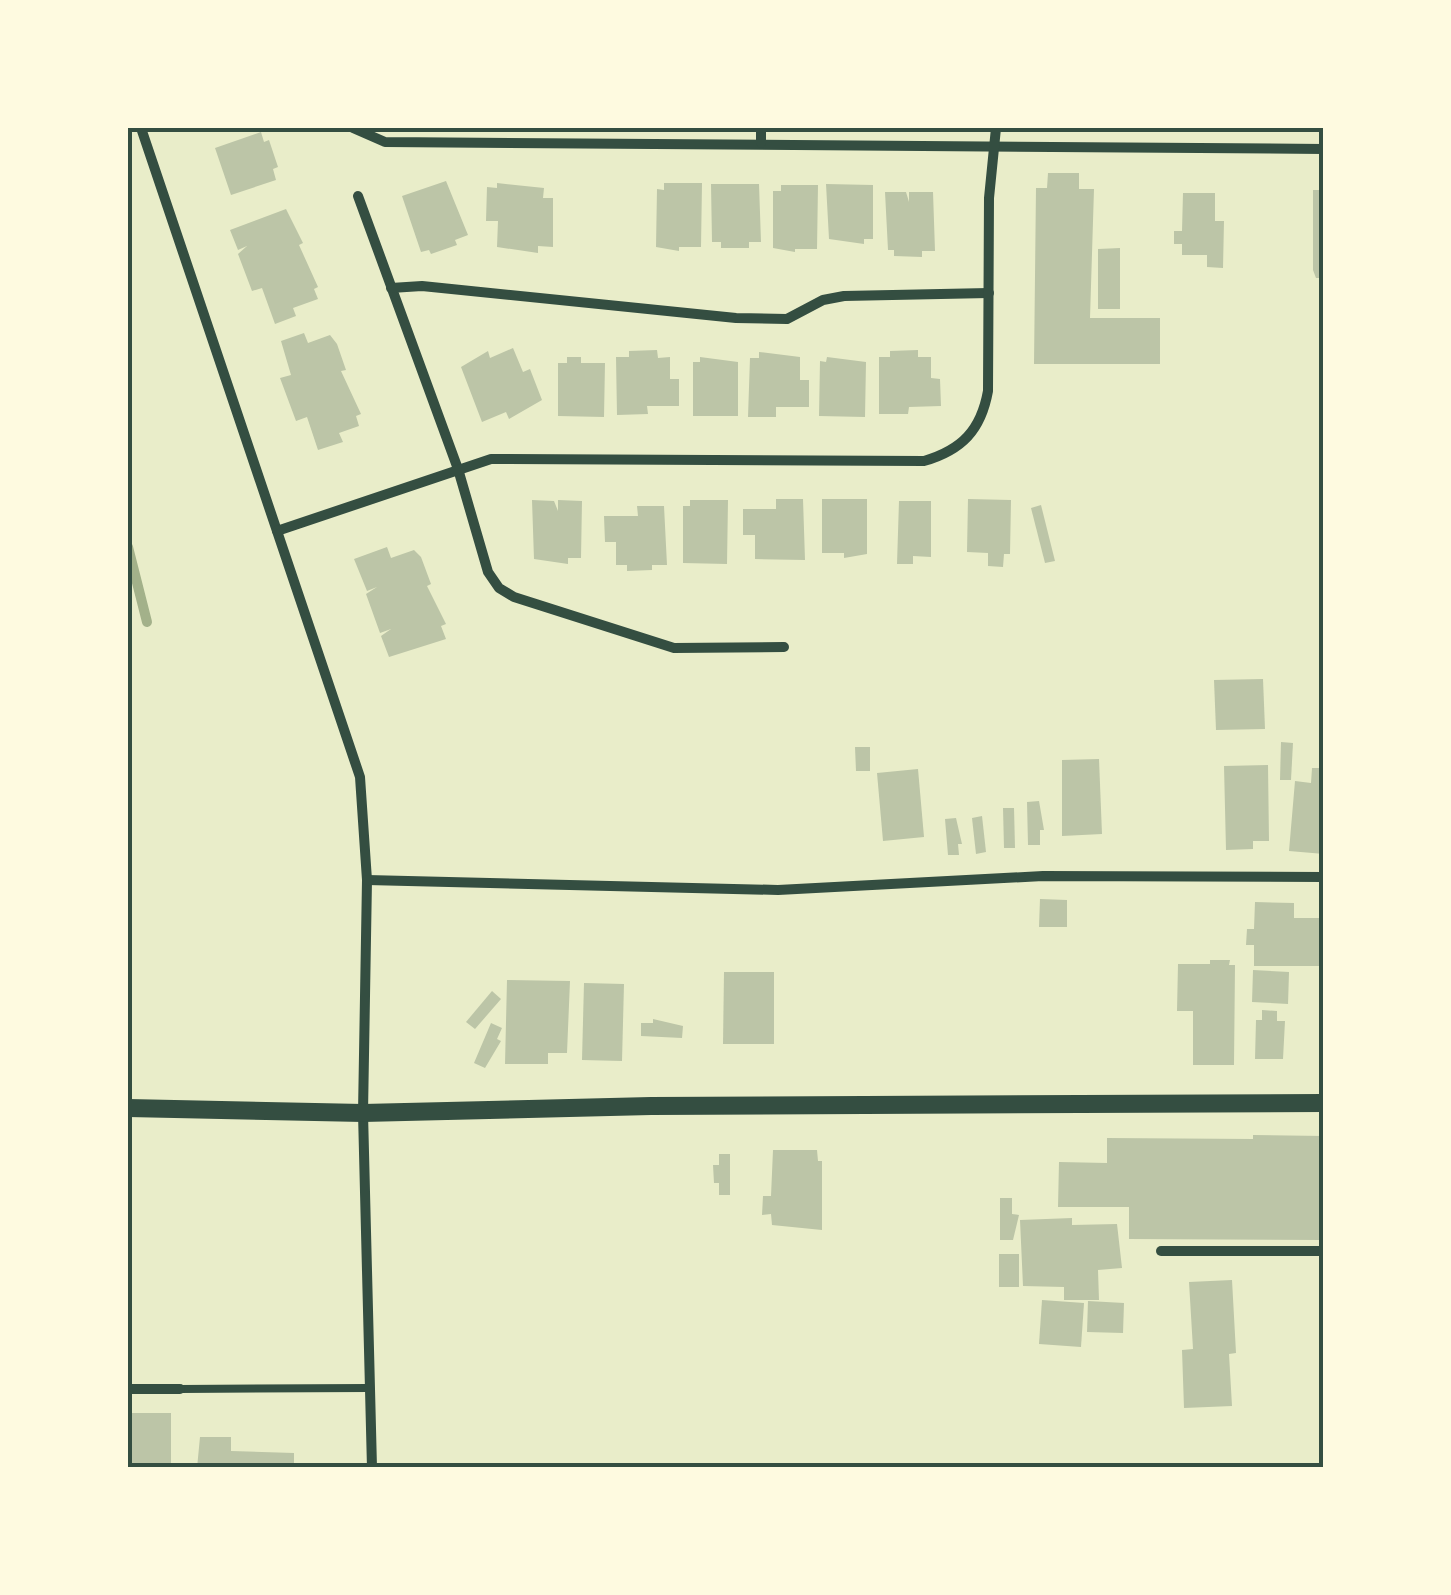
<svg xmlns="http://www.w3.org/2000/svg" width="1451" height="1595" viewBox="0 0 1451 1595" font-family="'Sofia Sans Condensed',sans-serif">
<rect width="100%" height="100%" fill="#e9edc9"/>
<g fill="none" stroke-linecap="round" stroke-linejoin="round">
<path stroke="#a3b18a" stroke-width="10" d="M128,547L147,622"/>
</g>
<g fill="#bcc5a7">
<path d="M261,132L264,142L269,140L278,167L273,169L276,180L231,195L215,148Z"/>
<path d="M1048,173H1079V189H1094L1090,318H1160V364H1034L1036,188H1047Z"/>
<path d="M446,181L468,235L455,240L457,245L431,254L429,250L421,252L402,196Z"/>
<path d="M497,183L544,188L543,198H553V247L538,246V253L497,247L498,221H486L487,187L497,188Z"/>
<path d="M664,183H702L701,247H679V251L656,247L657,189L664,190Z"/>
<path d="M711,184H759L761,242H749V248H721V242H712Z"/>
<path d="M826,184L873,185V239H864V244L829,239Z"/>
<path d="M781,185H818L817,249H795V252L773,248V191H781Z"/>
<path d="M1313,190H1324V278H1316L1313,270Z"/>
<path d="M885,192H906L909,202V192H933L935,251H922V257L894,256V250H888Z"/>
<path d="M1183,193H1215V221H1224L1223,268L1207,267V255H1182V244H1174V231H1182Z"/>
<path d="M286,209L303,243L299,245L318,287L314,289L318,299L293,308L296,316L275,324L262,288L252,291L238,254L247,246L238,250L230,230Z"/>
<path d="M1120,248V309H1098V249Z"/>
<path d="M304,333L308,343L330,335L337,344L346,370L341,371L361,414L356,416L359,426L339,433L343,442L318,450L307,417L296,421L280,378L291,375L281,341Z"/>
<path d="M513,348L523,372L530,369L542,400L509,419L506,412L482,422L461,367L488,351L490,358Z"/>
<path d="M657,350L658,358L670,357V379H679V406H647L648,414L617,415L616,357H629V351Z"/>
<path d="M918,350V357H931V378L940,379L941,406L909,407L908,414H879V357H890V351Z"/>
<path d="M759,352L800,357V380H809V407H776V417H748L750,358H759Z"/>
<path d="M567,357H581V363H605L604,417L558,416V363H567Z"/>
<path d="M700,357L738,362V416H693V362H700Z"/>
<path d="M827,357L866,362L865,417L819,416L820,361L826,362Z"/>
<path d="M776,499H803L805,560L755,559V535H743V509H776Z"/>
<path d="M822,499H867V554L844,558V553H822Z"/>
<path d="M968,499L1011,500L1010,554H1004L1003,567L988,566V553L967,552Z"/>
<path d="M532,500L554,501L558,511V500L582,501L581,558H568V564L534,559Z"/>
<path d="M690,500H728L727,564L683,563V506H690Z"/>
<path d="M899,501H931V557L913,556V564H897Z"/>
<path d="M1041,505L1055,561L1045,563L1031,508Z"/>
<path d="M637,506H664L667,565H652V570L627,571V565H616V542H605L604,516H638Z"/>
<path d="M387,547L391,558L414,550L421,557L431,584L427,586L446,624L441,626L446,639L389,657L381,636L391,629L380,633L366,594L377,587L367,591L354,559Z"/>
<path d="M1263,679L1265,729L1216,730L1214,680Z"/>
<path d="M1281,742L1293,743L1291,780H1280Z"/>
<path d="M855,747H870V771H856Z"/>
<path d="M1099,759L1102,834L1062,836V760Z"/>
<path d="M1268,765L1269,841H1253V849L1226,850L1224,766Z"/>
<path d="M1312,768H1324V854L1289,851L1295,781L1311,783Z"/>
<path d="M918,769L924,837L883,841L877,773Z"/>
<path d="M1039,801L1044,830H1040V845H1028L1027,802Z"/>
<path d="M1003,808H1014L1015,848H1004Z"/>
<path d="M982,816L986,852L976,854L972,818Z"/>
<path d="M956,818L962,844H958L959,855H948L945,819Z"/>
<path d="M1040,899L1067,900V927H1039Z"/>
<path d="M1255,902L1294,903V918H1320L1319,966H1254V945H1246L1247,929H1254Z"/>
<path d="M1210,960H1230L1229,965H1235L1234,1065H1193V1011H1177L1178,964H1210Z"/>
<path d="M1253,970L1289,972L1288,1004L1252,1002Z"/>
<path d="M724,972H774V1044H723Z"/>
<path d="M507,980L570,981L567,1053H548V1064H505Z"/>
<path d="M584,983L624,984L622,1061L582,1060Z"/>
<path d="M492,991L501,999L475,1029L466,1022Z"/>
<path d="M1262,1010L1277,1011V1021H1285L1283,1059H1255L1256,1020H1262Z"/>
<path d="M653,1019L683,1026L682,1038L641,1036V1023H653Z"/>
<path d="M491,1023L502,1028L497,1039L501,1041L485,1068L474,1063Z"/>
<path d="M1253,1135L1324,1136L1322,1240L1129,1239V1207H1058L1059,1162L1107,1163V1138L1253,1139Z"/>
<path d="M773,1150H817L818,1161H822V1230L772,1225L771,1214L762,1215L763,1196H771Z"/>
<path d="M719,1154H730V1195H719V1183H714L713,1165H719Z"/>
<path d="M1000,1198H1012V1214L1019,1215L1013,1240H1000Z"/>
<path d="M1072,1218V1225L1117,1224L1122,1268L1098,1270L1099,1300H1064V1287L1023,1286L1020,1220Z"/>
<rect x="999" y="1254" width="20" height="33"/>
<path d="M1232,1280L1236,1353L1229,1354L1232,1406L1184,1408L1182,1350L1193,1349L1189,1282Z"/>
<path d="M1042,1300L1084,1303L1081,1347L1039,1344Z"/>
<path d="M1088,1301L1124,1303L1123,1333L1087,1332Z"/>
<rect x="128" y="1413" width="43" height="55"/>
<path d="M200,1437H231V1451L294,1453V1468H197Z"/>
</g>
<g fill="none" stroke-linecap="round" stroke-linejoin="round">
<path stroke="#344e41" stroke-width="8" d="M180,1389L369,1388"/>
<g stroke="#344e41" stroke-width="10">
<path d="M141,128L360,777L367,880L363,1113L372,1468"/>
<path d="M353,128L385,142L1324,149"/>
<path d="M761,143V128"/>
<path d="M358,196L458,469L488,572L499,588L514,597L674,648L784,647"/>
<path d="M391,288L422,286L736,318L787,319L823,300L844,296L989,293"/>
<path d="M277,531L491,459L924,461C962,450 981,430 988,391L989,198L996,128"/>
<path d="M367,880L778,890L1043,876L1324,877"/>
<path d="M1161,1251H1324"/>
<path d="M128,1389H180"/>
</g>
<path stroke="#344e41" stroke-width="18" d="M128,1108L363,1113L651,1106L1324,1103"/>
</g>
<rect width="1451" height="1595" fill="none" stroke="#fefae0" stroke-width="260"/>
<rect x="130" y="130" width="1191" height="1335" fill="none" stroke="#344e41" stroke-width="4"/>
</svg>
